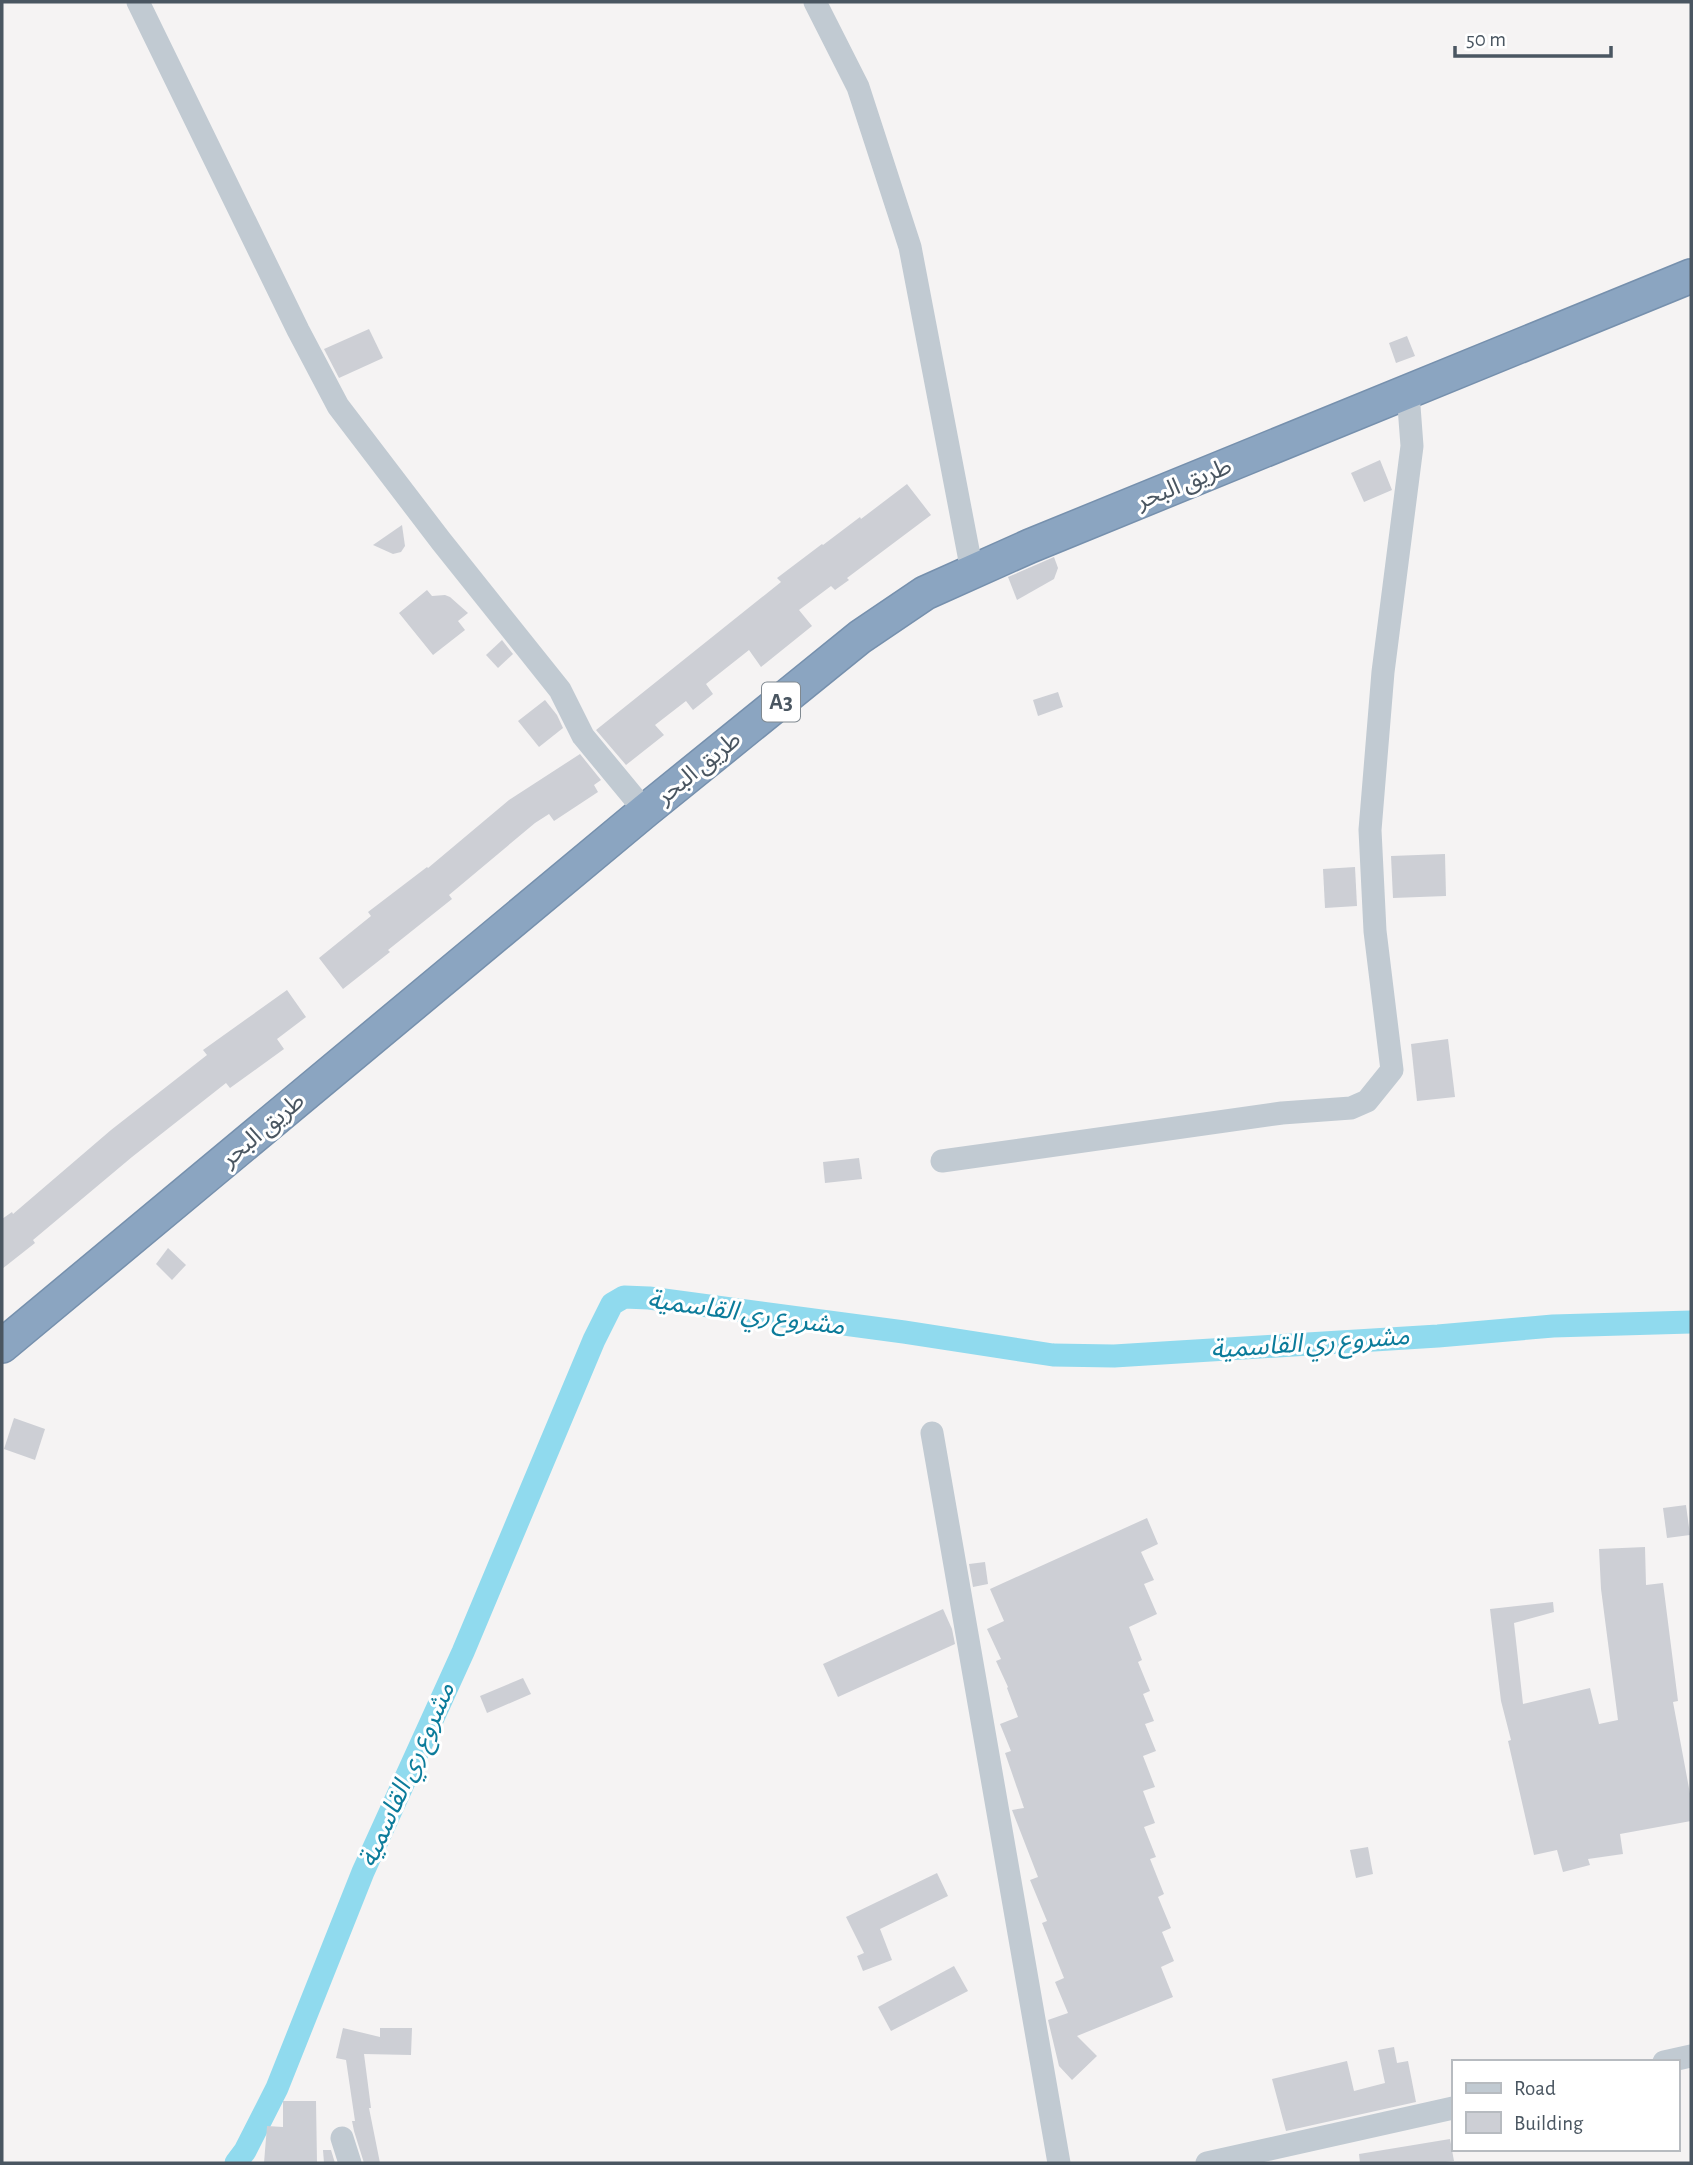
<svg xmlns="http://www.w3.org/2000/svg" width="1693" height="2165" viewBox="0 0 1693 2165" font-family="'Alegreya Sans','Noto Sans Arabic',sans-serif">
<rect width="100%" height="100%" fill="#f5f3f3"/>
<g fill="none" stroke-linecap="round" stroke-linejoin="round">
<path stroke="#90daee" stroke-width="23" d="M236,2163L245,2151L277,2088L363,1872L463,1652L594,1340L612,1304L624,1297L649,1298L904,1332L1053,1355L1114,1356L1438,1336L1553,1326L1691,1322"/>
</g>
<g fill="#cdcfd5">
<path d="M369,329L383,358L339,378L324,349Z"/>
<path d="M1407,336L1415,356L1396,363L1389,343Z"/>
<path d="M1380,460L1392,490L1364,502L1351,473Z"/>
<path d="M907,484L931,515L847,578L849,580L835,590L831,586L799,610L812,626L761,667L749,650L706,684L713,694L693,710L686,701L655,725L664,735L626,765L596,730L781,582L777,578L822,544L823,545L860,517L861,519Z"/>
<path d="M402,525L405,546L401,552L393,554L373,545Z"/>
<path d="M1054,557L1058,568L1054,579L1017,600L1008,577Z"/>
<path d="M427,590L432,596L445,595L450,597L468,613L458,621L465,630L433,655L399,613Z"/>
<path d="M502,640L513,654L498,668L486,655Z"/>
<path d="M1058,692L1063,707L1038,716L1033,700Z"/>
<path d="M545,700L557,715L563,728L539,747L518,721Z"/>
<path d="M580,754L601,780L594,785L598,792L554,821L549,814L535,823L449,895L452,899L388,950L390,952L343,989L319,958L371,916L368,912L427,867L428,868L509,800Z"/>
<path d="M1445,854L1446,896L1393,898L1391,856Z"/>
<path d="M1355,867L1357,906L1325,908L1323,869Z"/>
<path d="M287,990L306,1017L277,1039L284,1049L230,1088L226,1083L132,1157L33,1240L35,1243L2,1269V1219L12,1212L13,1214L111,1130L207,1055L203,1050Z"/>
<path d="M1448,1039L1455,1097L1417,1101L1411,1044Z"/>
<path d="M859,1158L862,1179L825,1183L823,1162Z"/>
<path d="M168,1248L186,1265L172,1280L156,1264Z"/>
<path d="M14,1418L45,1429L35,1460L4,1449Z"/>
<path d="M1686,1505L1690,1535L1667,1538L1663,1508Z"/>
<path d="M1147,1518L1158,1544L1141,1552L1154,1580L1144,1584L1157,1614L1129,1627L1142,1660L1138,1662L1150,1691L1143,1694L1154,1721L1145,1724L1156,1751L1143,1756L1155,1787L1143,1791L1155,1823L1144,1827L1156,1857L1150,1859L1164,1894L1158,1897L1171,1928L1162,1932L1174,1961L1161,1967L1173,1997L1077,2036L1097,2056L1072,2080L1059,2066L1048,2020L1068,2013L1055,1982L1064,1978L1042,1923L1047,1921L1030,1880L1038,1877L1012,1810L1024,1808L1005,1753L1011,1751L1000,1724L1018,1717L1007,1688L1008,1687L996,1661L1001,1659L987,1629L1004,1621L990,1589Z"/>
<path d="M1645,1547L1646,1585L1663,1583L1678,1701L1673,1702L1691,1799V1821L1620,1834L1623,1854L1588,1859L1590,1865L1563,1872L1557,1850L1534,1855L1508,1741L1511,1740L1501,1701L1490,1609L1553,1602L1554,1612L1514,1623L1523,1704L1590,1688L1599,1724L1618,1720L1601,1589L1599,1549Z"/>
<path d="M985,1562L988,1584L973,1587L969,1564Z"/>
<path d="M943,1609L952,1629L955,1644L838,1697L823,1664Z"/>
<path d="M523,1678L531,1694L487,1713L480,1696Z"/>
<path d="M1368,1847L1373,1874L1356,1878L1350,1850Z"/>
<path d="M937,1873L948,1896L880,1929L892,1960L863,1971L857,1956L864,1953L846,1917Z"/>
<path d="M954,1966L968,1991L891,2031L878,2007Z"/>
<path d="M343,2028L380,2037V2028H412L411,2055L364,2054L371,2108H369L380,2163H364L354,2131L352,2121H355L346,2060L336,2058Z"/>
<path d="M1394,2047L1397,2063L1408,2061L1416,2102L1286,2131L1272,2079L1347,2061L1354,2091L1385,2083L1378,2050Z"/>
<path d="M283,2101H316L317,2163H264L267,2126L283,2127Z"/>
<path d="M1450,2139L1454,2161L1437,2163H1360L1359,2154Z"/>
<path d="M323,2150H331L335,2163H324Z"/>
</g>
<g fill="none" stroke-linecap="round" stroke-linejoin="round">
<g stroke="#7690ad" stroke-width="36">
<path id="highway" d="M2,1346L645,811L860,637L925,593L1030,546L1691,276"/>
</g>
<g stroke="#c1cad2" stroke-width="23">
<path d="M138,2L298,330L338,406L441,541L560,690L583,736L645,811"/>
<path d="M815,2L858,87L910,247L972,571"/>
<path d="M942,1161L1282,1113L1351,1108L1367,1101L1392,1070L1375,931L1370,830L1383,672L1412,446L1408,393"/>
<path d="M932,1433L1059,2163"/>
<path d="M1664,2062L1691,2056"/>
<path d="M342,2138L350,2163"/>
<path d="M1207,2163L1453,2108"/>
</g>
<use href="#highway" stroke="#8ba5c1" stroke-width="33"/>
</g>
<g text-anchor="middle" dominant-baseline="central" stroke-width="6" stroke-linejoin="round" paint-order="stroke">
<rect fill="#fff" stroke="#808990" stroke-width="2" x="762" y="682.5" width="38" height="39" rx="5"/>
<g font-size="23" font-weight="bold" fill="#4a5661">
<text x="781" y="702">A3</text>
</g>
<g font-size="24" fill="#4a5661" stroke="#fff">
<text transform="translate(1184 484) rotate(-22)">طريق البحر</text>
<text transform="translate(699 768) rotate(-39)">طريق البحر</text>
<text transform="translate(263 1130) rotate(-40)">طريق البحر</text>
</g>
<g font-size="26" font-style="italic" fill="#0c7c9b" stroke="#fff">
<text transform="translate(746 1313) rotate(8)">مشروع ري القاسمية</text>
<text transform="translate(1310 1343) rotate(-4)">مشروع ري القاسمية</text>
<text transform="translate(407 1775) rotate(-66)">مشروع ري القاسمية</text>
</g>
</g>
<rect width="1693" height="2165" fill="none" stroke="#4a5661" stroke-width="7"/>
<rect x="1452" y="2060" width="228" height="91" fill="#ffffff" stroke="#b7bbc0" stroke-width="2"/>
<rect x="1466" y="2083" width="35" height="10" fill="#c1cad2" stroke="#b7bbc0" stroke-width="2"/>
<text x="1514" y="2095" font-size="21" fill="#4a5661">Road</text>
<rect x="1466" y="2112" width="35" height="21" fill="#cdcfd5" stroke="#b7bbc0" stroke-width="2"/>
<text x="1514" y="2130" font-size="21" fill="#4a5661">Building</text>
<path d="M1455 46v10h156v-10" fill="none" stroke="#4a5661" stroke-width="3.5"/>
<text x="1466" y="46" font-size="21" fill="#4a5661" stroke="#ffffff" stroke-width="5" paint-order="stroke">50 m</text>
</svg>
